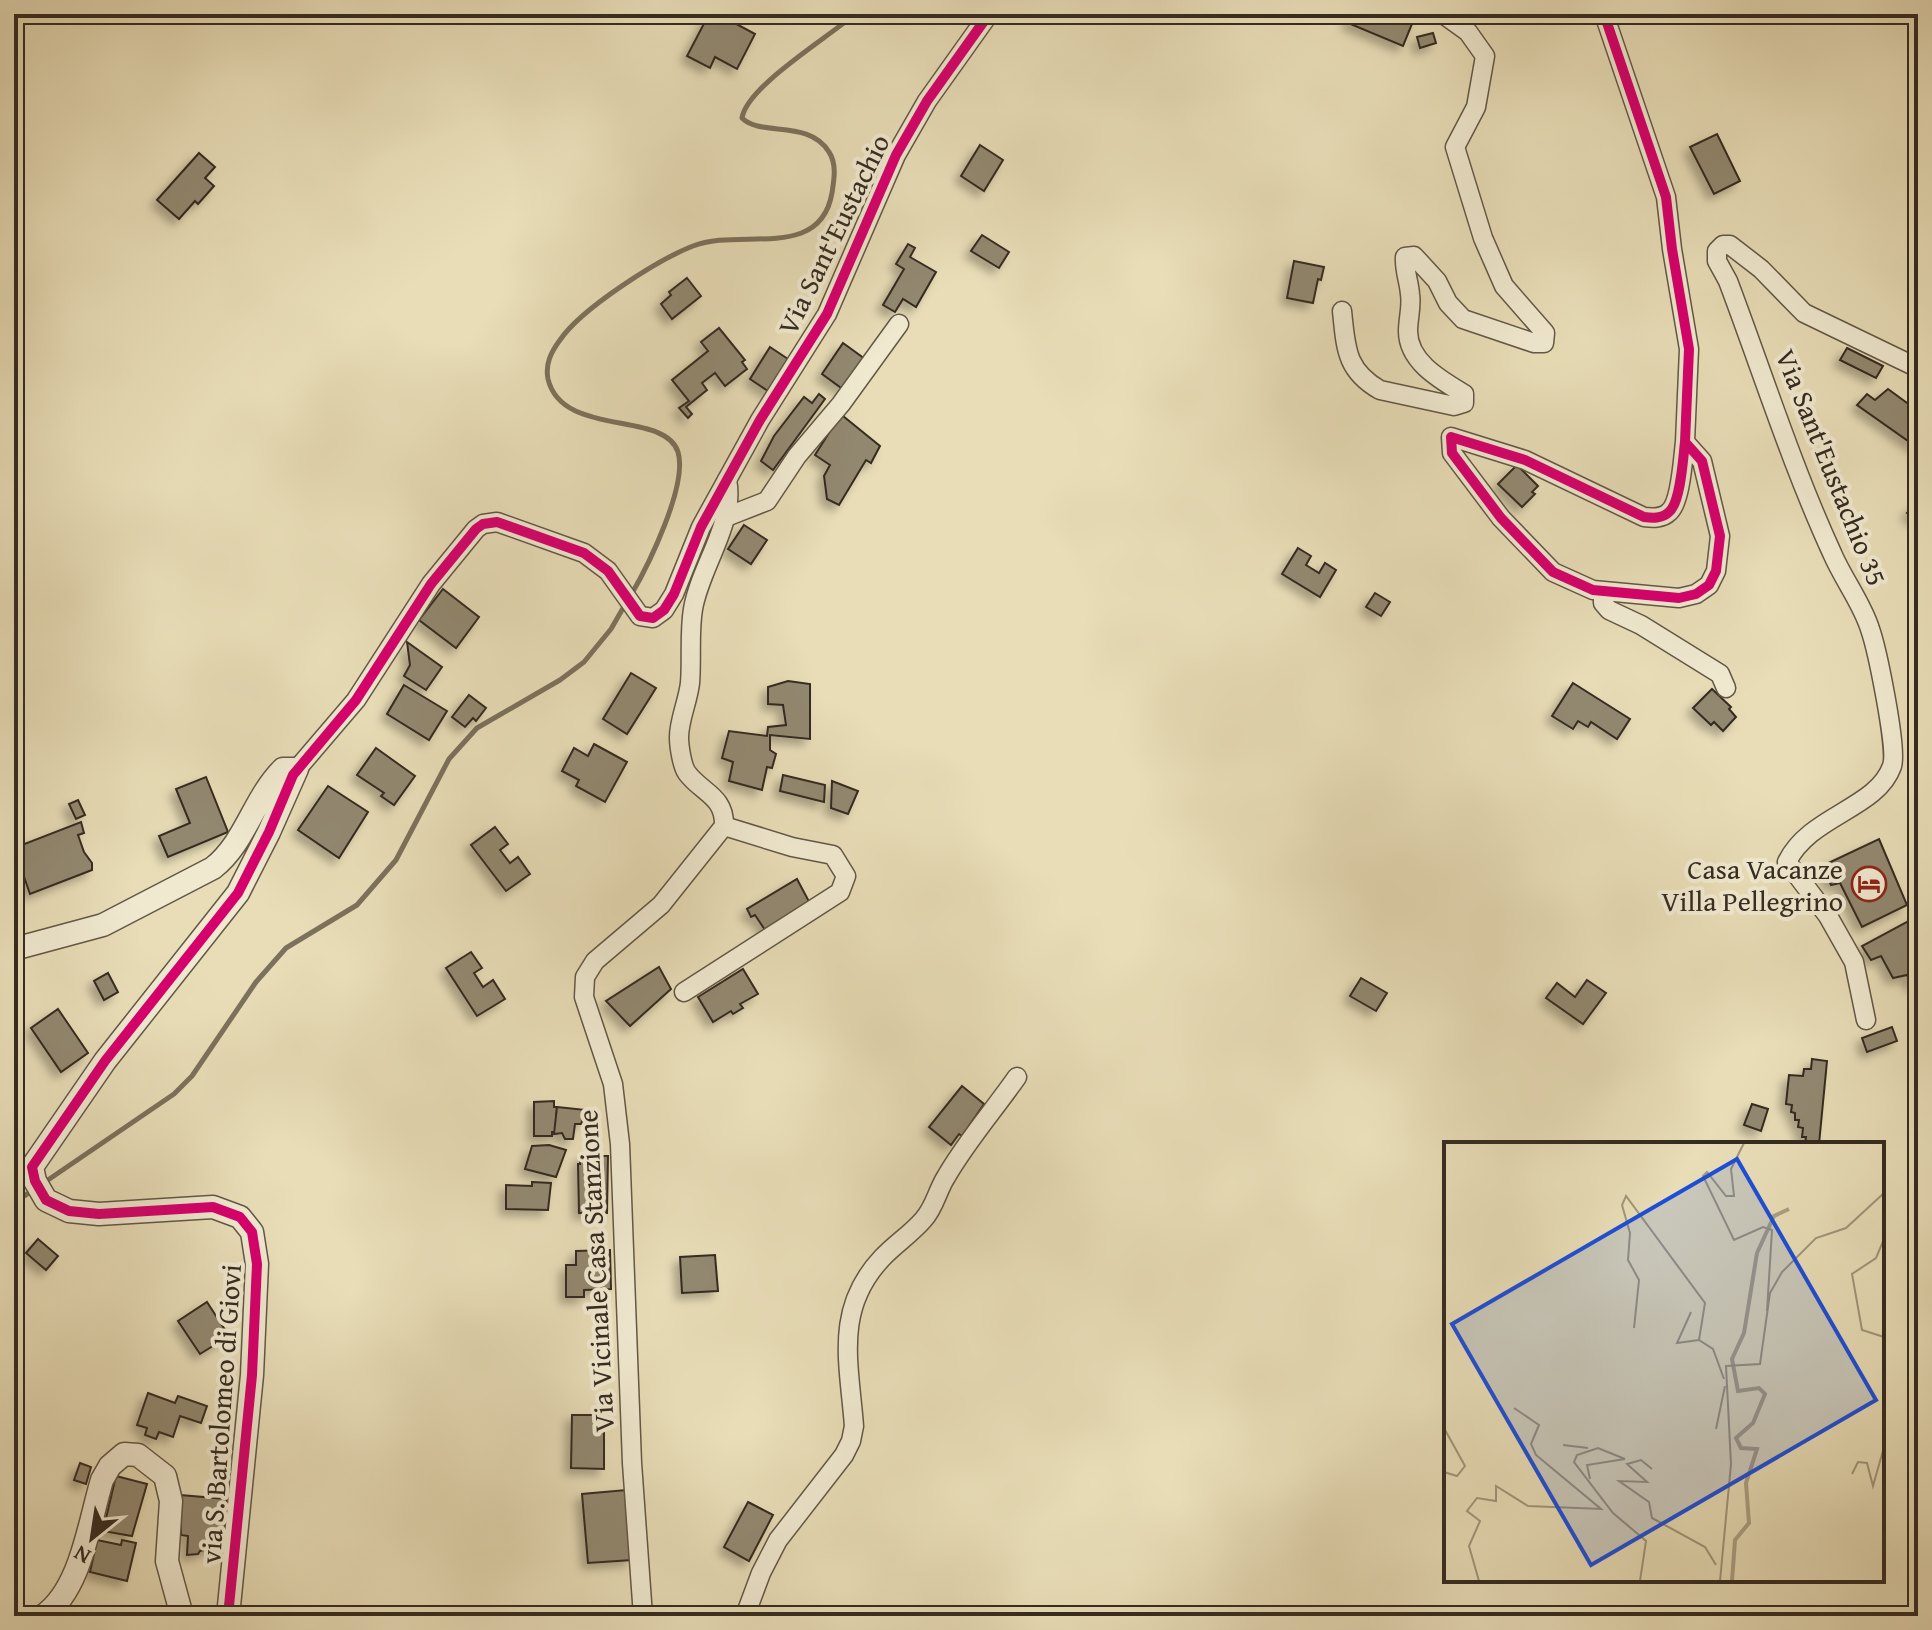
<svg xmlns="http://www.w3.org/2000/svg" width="1932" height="1630" viewBox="0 0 1932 1630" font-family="'Gentium Book Plus',serif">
<defs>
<filter id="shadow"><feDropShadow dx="-6" dy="6" stdDeviation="4" flood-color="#0004"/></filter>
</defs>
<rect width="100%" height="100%" fill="#e8ddb7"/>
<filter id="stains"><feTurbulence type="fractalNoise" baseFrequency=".0025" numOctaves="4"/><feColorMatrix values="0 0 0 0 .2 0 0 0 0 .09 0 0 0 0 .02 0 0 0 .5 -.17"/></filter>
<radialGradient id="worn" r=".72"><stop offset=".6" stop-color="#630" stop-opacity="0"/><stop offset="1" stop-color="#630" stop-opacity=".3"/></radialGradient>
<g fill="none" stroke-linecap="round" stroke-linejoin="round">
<g stroke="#7c715c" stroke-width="5">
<path d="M631,595C648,566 688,485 678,452C665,410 562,438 548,379C545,364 551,352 560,340C581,309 657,260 693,246C739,227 820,262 832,193C834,180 837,164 829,152C809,119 761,137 742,118C747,86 829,37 855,14"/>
<path d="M45,1182L174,1094L192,1076L256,982L286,948L357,905L396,860L449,759L477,728L560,680L584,662L611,629L626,603"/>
<path d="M14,1203L33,1190"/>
</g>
</g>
<g fill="#92886f" stroke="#352b21" stroke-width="2" filter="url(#shadow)">
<path d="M709,14H718L755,34L737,69L715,57L710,68L687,56Z"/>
<path d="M1352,14H1403L1414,19L1403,46L1348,23Z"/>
<path d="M1433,33L1436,43L1420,48L1417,37Z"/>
<path d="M1717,134L1740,181L1714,194L1690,147Z"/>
<path d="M980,145L1003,160L984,191L961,176Z"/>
<path d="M199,153L215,167L205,178L214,186L198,204L195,201L179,219L157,200Z"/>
<path d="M982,235L1009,252L999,268L971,251Z"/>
<path d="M908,244L915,248L910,257L936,272L916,307L903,299L895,312L883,305L904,269L896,264Z"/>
<path d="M1294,261L1324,267L1321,280L1318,279L1313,303L1287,298Z"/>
<path d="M687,278L701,296L672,319L661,304L671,295L669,292Z"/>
<path d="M719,328L745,360L742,362L747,369L725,386L715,373L702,383L707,390L686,407L692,414L688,418L679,408L689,401L672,380L708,351L701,342Z"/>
<path d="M843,343L865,359L844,390L822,374Z"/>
<path d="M770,347L791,361L771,393L750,379Z"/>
<path d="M1847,348L1883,366L1876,378L1840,360Z"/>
<path d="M1888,389L1918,411V448L1857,405L1867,394L1875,400Z"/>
<path d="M819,394L825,399L773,470L761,461L774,436L804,397L812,403Z"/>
<path d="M843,416L880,446L871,463L866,460L839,505L827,499L824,476L830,465L815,455L834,425Z"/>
<path d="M1517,465L1538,486L1532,492L1535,494L1522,507L1498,484Z"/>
<path d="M1918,503V522L1907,513Z"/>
<path d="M744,525L767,540L751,564L728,549Z"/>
<path d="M1298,548L1311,556L1306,565L1319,573L1325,563L1336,570L1320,597L1282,574Z"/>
<path d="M443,589L479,617L456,648L419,620Z"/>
<path d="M1375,593L1390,602L1381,616L1366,607Z"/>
<path d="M407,642L442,667L426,690L404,676L410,665Z"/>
<path d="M631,673L656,688L627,734L603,719Z"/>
<path d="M788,681L810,684V739L770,735V750L776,754L772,768L767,767L762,790L729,781L733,762L722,758L729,731L767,736L768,727L786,725L783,705L768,704V687Z"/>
<path d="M1573,683L1630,719L1617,739L1591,722L1588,727L1578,721L1573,729L1552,716Z"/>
<path d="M404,685L447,711L429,740L387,714Z"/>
<path d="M1712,689L1731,707L1729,709L1736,717L1723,731L1714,722L1711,725L1693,708Z"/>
<path d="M469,695L486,708L476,721L473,718L465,727L452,717Z"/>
<path d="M594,744L627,762L605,802L576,786L579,780L562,771L574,748L588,756Z"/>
<path d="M376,748L415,776L394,805L381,796L384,793L357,775Z"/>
<path d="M783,775L825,785L824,802L780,791Z"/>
<path d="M206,777L228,832L168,857L159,836L190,823L176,789Z"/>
<path d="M832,781L858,791L848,814L831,808Z"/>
<path d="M328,786L368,812L339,858L298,830Z"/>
<path d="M78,800L85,815L76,819L69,804Z"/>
<path d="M81,822L84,833L78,835L84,852L92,863V870L30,894L14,848Z"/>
<path d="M495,827L508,844L500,850L510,863L518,857L530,874L506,891L471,845Z"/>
<path d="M1879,839L1907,905L1862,927L1840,883L1831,885L1822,866Z"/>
<path d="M797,879L813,909L767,933L755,915L751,917L747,909Z"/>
<path d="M1916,917L1918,920V983L1912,985L1907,975L1893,978L1881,956L1871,960L1862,946Z"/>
<path d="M471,952L482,968L474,973L483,987L493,980L505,999L477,1016L446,968Z"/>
<path d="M659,967L671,989L630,1026L606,1001Z"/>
<path d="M743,969L758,994L740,1004L743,1008L733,1014L731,1011L713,1022L698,997Z"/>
<path d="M108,973L118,992L104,1000L94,981Z"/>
<path d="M1361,978L1387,993L1376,1011L1350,996Z"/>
<path d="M1587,980L1606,993L1583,1024L1546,998L1557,983L1575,997Z"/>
<path d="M58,1009L88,1053L61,1072L31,1028Z"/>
<path d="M1892,1027L1897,1041L1867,1052L1862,1038Z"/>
<path d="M1812,1059L1827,1061L1819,1144H1805L1806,1137H1802L1803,1128L1798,1127L1799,1120H1795V1113L1791,1112L1792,1105L1786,1104L1789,1075L1803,1076L1804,1069H1811Z"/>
<path d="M962,1086L984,1104L962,1136L959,1134L951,1145L929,1127Z"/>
<path d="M554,1101V1107H557L555,1132H552V1136H534V1102Z"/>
<path d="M1752,1104L1768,1109L1761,1131L1744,1125Z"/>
<path d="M557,1107L586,1110L581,1124H575L573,1139H565L562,1133L554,1134Z"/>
<path d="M549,1145L566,1150L556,1177L525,1169L532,1146Z"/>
<path d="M580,1156H608L607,1213H579L578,1164H580Z"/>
<path d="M532,1182L551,1183L548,1210L506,1209V1185L532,1186Z"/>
<path d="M38,1239L58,1256L46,1270L26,1253Z"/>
<path d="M610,1250L611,1289L584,1290V1297H566V1265H576V1251Z"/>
<path d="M715,1255L718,1291L682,1293L680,1257Z"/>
<path d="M207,1302L229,1336L200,1354L178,1321Z"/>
<path d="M148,1393L175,1403L178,1396L207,1406L201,1423L180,1416L173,1437L159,1432L156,1439L145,1435L147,1428L137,1425Z"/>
<path d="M572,1415H604V1469L571,1468Z"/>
<path d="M80,1463L91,1467L86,1484L74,1480Z"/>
<path d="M116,1476L147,1484L132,1536L103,1531Z"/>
<path d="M626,1490L632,1560L588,1563L582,1494Z"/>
<path d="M180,1495L227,1499L224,1545L200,1551L198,1554L187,1555L188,1536L181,1535Z"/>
<path d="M748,1502L773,1515L749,1561L724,1547Z"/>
<path d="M97,1540L121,1545L122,1540L136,1543L127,1581L90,1572Z"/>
</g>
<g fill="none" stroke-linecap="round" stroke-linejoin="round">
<g stroke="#625846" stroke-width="21">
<g id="minor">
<path d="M1604,14L1666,197L1672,249L1689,349L1685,442L1702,461L1720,536L1716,571L1709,585L1696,594L1679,598L1593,590L1553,572L1501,518L1452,453L1451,437L1525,460L1644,517C1652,518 1662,519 1669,512C1681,502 1683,457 1685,442"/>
<path d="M1342,311C1346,347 1345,370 1380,390L1454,406L1464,403V394C1441,380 1408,362 1408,331C1408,319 1412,306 1410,294C1409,281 1404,270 1405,257L1414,256L1437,281L1448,303L1463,319L1534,343H1544L1545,333L1504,286L1483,238L1455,147L1476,107L1485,56L1468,32L1443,14"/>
<path d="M726,517L767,501L797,456L841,404L899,324"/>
<path d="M1603,592V603L1609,610L1641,625L1720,674L1726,688"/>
<path d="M297,769L356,700L431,584L476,529L483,524L497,522L584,553L608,571L640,616L653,618L664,610L674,594L701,527L760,420L827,314L896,155L927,101L989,14"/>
<path d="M684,992L840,892L846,876L833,855L792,847L724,826"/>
<path d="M1866,1020L1854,962L1828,916L1787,862C1810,815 1877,809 1892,766C1898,750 1877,649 1870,629C1862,603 1843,579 1832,553C1792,466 1762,371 1728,281L1717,261V251L1723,245H1730L1761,269L1804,313L1918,368"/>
<path d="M643,1616L632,1463L620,1144L613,1084L584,997L585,977L595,961L661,905L724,826C725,796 702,793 687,773C682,766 679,746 679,737C679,720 688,701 690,683C692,659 689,633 693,609C700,567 736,522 727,480"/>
<path d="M745,1616L761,1573L778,1540L844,1455L851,1441L854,1426C849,1362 834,1309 882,1258C895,1244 911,1234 923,1220C935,1207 937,1191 946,1177C966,1142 994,1110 1017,1077"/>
</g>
</g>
<g stroke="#625846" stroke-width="25">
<g id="tertiary">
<path d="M14,949L103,925L213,868C246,842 253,799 283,769H297L269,832L238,893L105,1061L32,1167L35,1181L46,1200L69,1211L99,1214L213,1207L240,1217L252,1232L257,1264L252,1375L228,1616"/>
<path d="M43,1616C81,1590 89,1523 102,1480L110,1466L124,1454L138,1455L165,1476L171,1501L167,1561L182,1616"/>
</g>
</g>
<use href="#minor" stroke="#f0e9d0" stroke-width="18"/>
<use href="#tertiary" stroke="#f0e9d0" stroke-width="22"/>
<g stroke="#f0e9d0" stroke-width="15">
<g id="cycleway">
<path d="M1604,14L1666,197L1672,249L1689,349L1685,442L1702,461L1720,536L1716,571L1709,585L1696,594L1679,598L1593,590L1553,572L1501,518L1452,453L1451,437L1525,460L1644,517C1652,518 1662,519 1669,512C1681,502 1683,457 1685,442"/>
<path d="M228,1616L252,1375L257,1264L252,1232L240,1217L213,1207L99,1214L69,1211L46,1200L35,1181L32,1167L105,1061L238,893L269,832L293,775L356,700L431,584L476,529L483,524L497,522L584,553L608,571L640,616L653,618L664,610L674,594L701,527L760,420L827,314L896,155L927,101L989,14"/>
</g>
</g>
<use href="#cycleway" stroke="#d6006c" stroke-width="10"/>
</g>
<defs>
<g id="hotel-ring" transform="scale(1.8)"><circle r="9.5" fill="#f0e9d0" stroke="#8f2418" stroke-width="1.5"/><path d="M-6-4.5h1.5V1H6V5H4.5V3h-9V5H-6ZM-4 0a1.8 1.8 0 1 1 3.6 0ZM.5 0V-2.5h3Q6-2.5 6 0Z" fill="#8f2418"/></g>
</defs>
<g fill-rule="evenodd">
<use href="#hotel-ring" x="1869" y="884"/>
</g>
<g text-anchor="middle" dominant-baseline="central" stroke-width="8" stroke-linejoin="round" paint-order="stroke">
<g font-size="28" fill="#352b21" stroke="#f0e9d0">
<text transform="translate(833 234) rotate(-64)">Via Sant'Eustachio</text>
<text transform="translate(1832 467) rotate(68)">Via Sant'Eustachio 35</text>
<text transform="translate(595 1271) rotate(-93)">Via Vicinale Casa Stanzione</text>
<text transform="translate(220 1414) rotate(-86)">via S. Bartolomeo di Giovi</text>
</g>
<g font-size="28" fill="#352b21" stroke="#f0e9d0" text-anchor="end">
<text x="1843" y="868">Casa Vacanze<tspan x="1843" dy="32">Villa Pellegrino</tspan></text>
</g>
</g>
<g transform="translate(1444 1142)">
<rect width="440" height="440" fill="#e8ddb7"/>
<path fill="none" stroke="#aba084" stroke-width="4" d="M288,439L291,398L305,381L302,341L313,307L297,306L292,296L309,281L321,252L315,246L294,249L288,217L300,191L313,111L330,74L345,67"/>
<path fill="none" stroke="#a0967b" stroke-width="2" d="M300,1L287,27L290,54H282L263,30L259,34L290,98L319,85L328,88L323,169M440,97L432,116L408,132L418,188L440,195M247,170L233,201L255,198M190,186L195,138L184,118L186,91L178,63L182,54L261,161L255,198L269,207L280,237M0,286L21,324L13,334L0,330M272,287L281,244M119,303L144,306M181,317L154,306L133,313L130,320L169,371L202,399L196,439M208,327L197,318L183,322L203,340L175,339L205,360L208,376L261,405L272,423M408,332L414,320L423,321L429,344L440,305M146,337L143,323L181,317M35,439L25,404L36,379L23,369L33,356L52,359V344L84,364L157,367L92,313L87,302L95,283L70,266M276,439L287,322L282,224L316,222L326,151L338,130L372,96L402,86L440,51"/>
<path fill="#1d4ed8" fill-opacity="0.15" stroke="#1d4ed8" stroke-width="4" d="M293,17L432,258L147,423L8,182Z"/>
<rect width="440" height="440" fill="none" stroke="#352b21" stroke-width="4"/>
</g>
<rect width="1932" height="1630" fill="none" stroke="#e8ddb7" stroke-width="48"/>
<rect x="16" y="16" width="1900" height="1598" fill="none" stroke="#352b21" stroke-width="4"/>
<rect x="24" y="24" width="1884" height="1582" fill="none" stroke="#352b21" stroke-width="2"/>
<g transform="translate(92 1538) rotate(210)" stroke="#f0e9d0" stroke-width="6" paint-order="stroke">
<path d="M0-6L14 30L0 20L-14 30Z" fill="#352b21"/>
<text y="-12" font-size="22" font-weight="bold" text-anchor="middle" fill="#352b21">N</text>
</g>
<rect width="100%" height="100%" filter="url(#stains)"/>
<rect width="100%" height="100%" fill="url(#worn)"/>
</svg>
